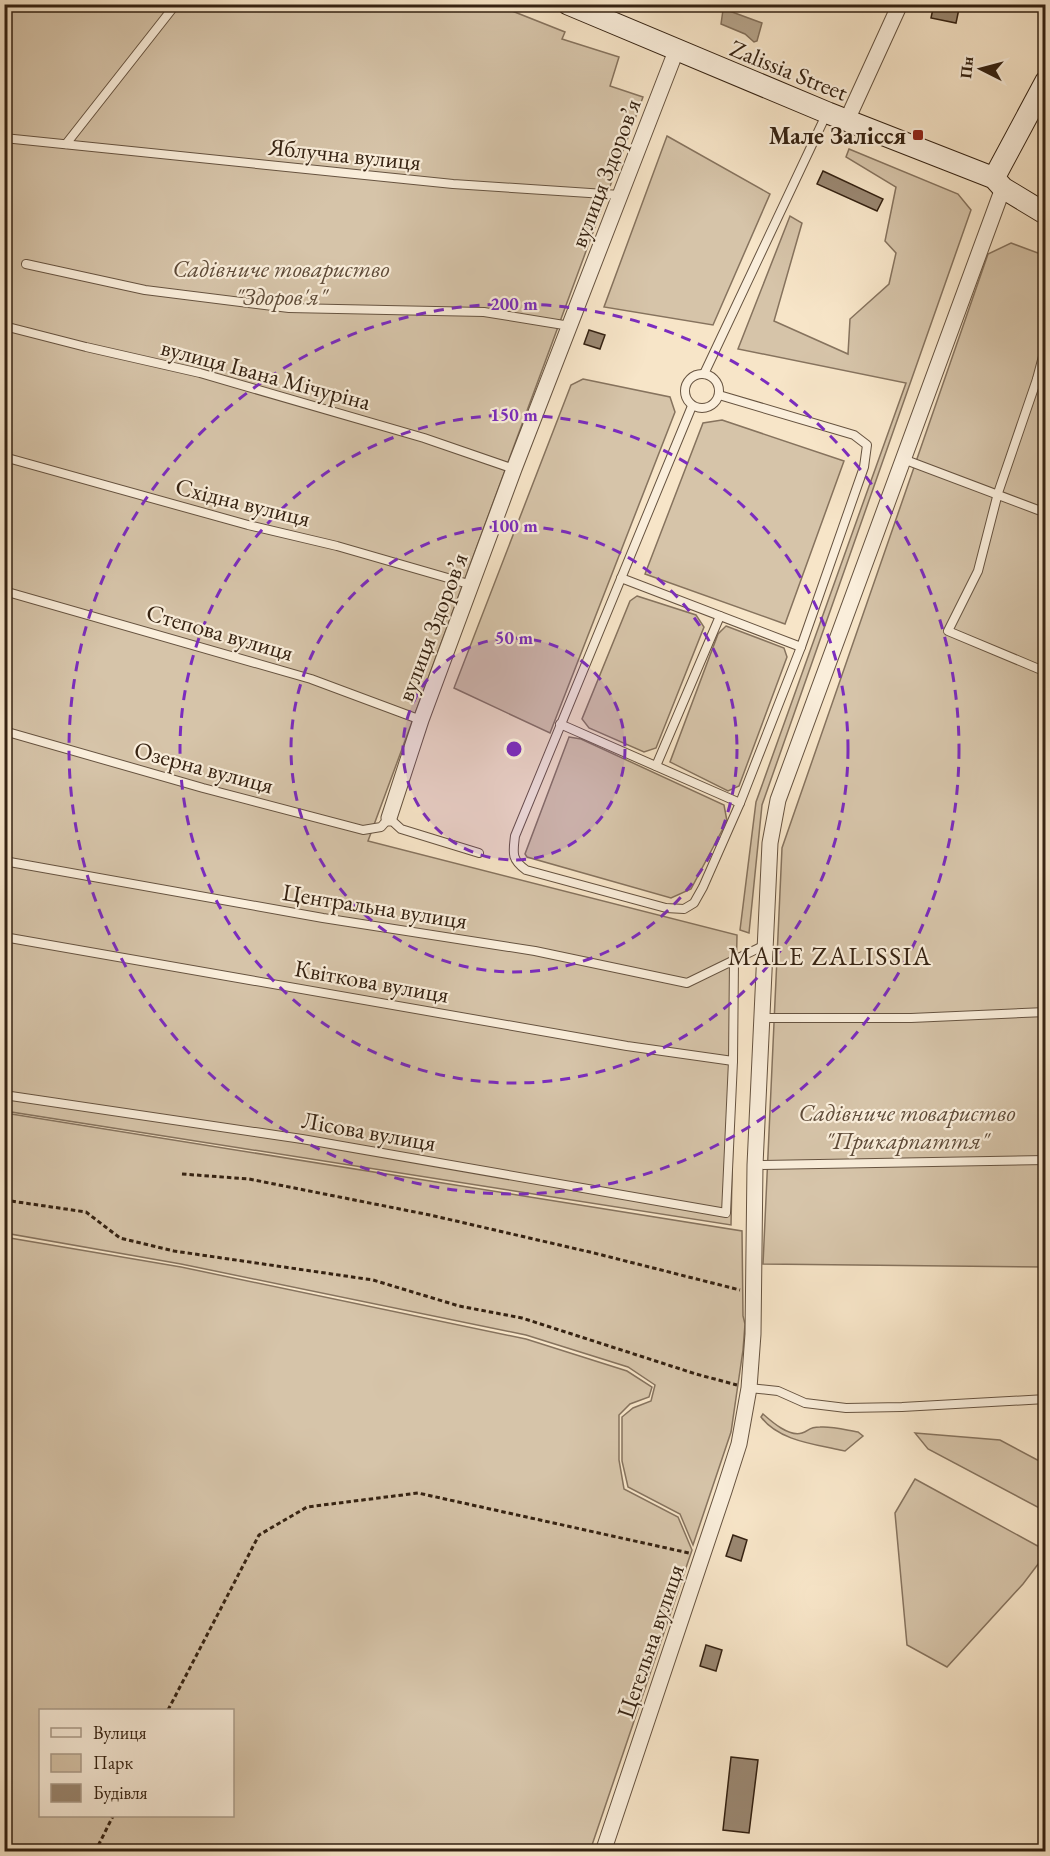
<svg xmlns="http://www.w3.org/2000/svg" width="1050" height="1856" viewBox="0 0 1050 1856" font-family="'EB Garamond',serif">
<rect width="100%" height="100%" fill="#f7e5c8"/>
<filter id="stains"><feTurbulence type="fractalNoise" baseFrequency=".00333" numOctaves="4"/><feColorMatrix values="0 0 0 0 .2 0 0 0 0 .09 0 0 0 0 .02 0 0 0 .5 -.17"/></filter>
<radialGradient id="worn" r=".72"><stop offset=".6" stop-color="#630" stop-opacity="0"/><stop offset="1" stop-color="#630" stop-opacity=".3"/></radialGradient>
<g fill="#d6c4a9" stroke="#86735e" stroke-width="1.5" fill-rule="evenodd">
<path d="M12,4L497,5L565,32L562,39L619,57L610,86L643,97L368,841L737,935L731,1225L5,1111L4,23Z"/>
<path d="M667,136L770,194L713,325L604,307Z"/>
<path d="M849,149L958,194L971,210L762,805L749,933L740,930L756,802L906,383L738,349L790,216L802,223L774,321L848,354L850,319L889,284L896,253L885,241L896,187L846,157Z"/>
<path d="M1011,243L1046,256L1045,1267L763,1264L782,848L988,254Z"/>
<path d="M583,379L670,397L675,412L550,733L454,688L571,385Z"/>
<path d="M722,420L844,461L785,624L645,574L703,423Z"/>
<path d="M637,596L696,615L704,627L656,748L644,752L589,728L582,719L630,601Z"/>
<path d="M726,626L784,648L787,657L739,786L728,791L670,762L718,634Z"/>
<path d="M569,737L581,739L724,805L727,821L691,889L671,898L527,857L525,854Z"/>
<path d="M5,1113L742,1231L743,1316L745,1324L743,1350L731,1432L693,1545L680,1514L628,1487L622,1461V1417L633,1408L651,1401L655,1385L628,1367L526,1335L181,1264L5,1233Z"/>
<path d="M4,1237L181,1267L526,1339L627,1371L652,1387L649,1397L630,1404L619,1415V1460L624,1489L678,1517L692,1550L590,1851H5ZM40,1710H232V1816H40Z"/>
<path d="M763,1414C772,1422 789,1437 802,1433C809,1431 808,1427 820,1427C832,1426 846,1430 858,1432L863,1436L845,1451L840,1450C813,1444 778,1440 761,1417Z"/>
<path d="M915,1433L1000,1440L1045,1464V1511L928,1449Z"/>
<path d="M915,1479L1045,1550V1555L1023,1584L947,1667L907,1645L895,1513Z"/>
</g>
<path fill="#b5a38a" stroke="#826f5a" stroke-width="1.5" d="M724,9L762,23L757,41L754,42L745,34L721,24L723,10Z"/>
<g fill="#9a8771" stroke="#352212" stroke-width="1.5">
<path d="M934,4H960L956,23L931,18Z"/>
<path d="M823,171L883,199L877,211L817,184Z"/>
<path d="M589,330L605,335L600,349L584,344Z"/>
<path d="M733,1535L747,1540L741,1561L726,1556Z"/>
<path d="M706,1645L722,1650L716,1671L700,1666Z"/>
<path d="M731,1757L758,1760L749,1833L723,1830Z"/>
</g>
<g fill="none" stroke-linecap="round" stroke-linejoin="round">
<g stroke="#665340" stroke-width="10">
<g id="lane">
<path d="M4,138L453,184L620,195"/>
<path d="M66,144L176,4"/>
<path d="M26,264L145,290L289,308L484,312L570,326"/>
<path d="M4,326L86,347L200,373L424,438L514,469"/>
<path d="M1046,345L1037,379L998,493L978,571L948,631L1046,672"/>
<circle cx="702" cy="391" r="17"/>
<path d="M704,374L826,115"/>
<path d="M1037,379L1046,382"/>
<path d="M692,406L515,836C513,853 511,859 526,870L666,908L684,909L694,903L703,887L740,803L801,647L864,467L867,445L854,435L719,395"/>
<path d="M4,457L248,525L337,546L472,585"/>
<path d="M903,459L1046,513"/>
<path d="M621,578L801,647"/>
<path d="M4,591L311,679L421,720"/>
<path d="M560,724L740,803"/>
<path d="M4,731L203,788L363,830L381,827L389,818L401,829L479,853"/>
<path d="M656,766L720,616"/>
<path d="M4,861L323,918L535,951L687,983L765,945"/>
<path d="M4,937L627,1046L733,1061"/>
<path d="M762,1018H911L1046,1012"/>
<path d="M4,1095L302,1139L726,1213L733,1061L734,961"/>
<path d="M755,1165L1046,1160"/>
<path d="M749,1388L778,1391L805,1403L846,1408L902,1407L1046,1399"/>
</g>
</g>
<g stroke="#665340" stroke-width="17">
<g id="street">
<path d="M847,120L900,4"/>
<path d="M389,818L421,720L514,469L676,51"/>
<path d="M603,1852L724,1491L739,1444L749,1388L753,1334L755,1165L770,843L778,800L1003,188"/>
</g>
</g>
<g stroke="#352212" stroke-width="23">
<g id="secondary">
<path d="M568,4L828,113L994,178L1003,188L1046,214"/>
<path d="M994,178L1046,81"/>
</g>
</g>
<g stroke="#352212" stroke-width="3" stroke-dasharray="4.5 3" stroke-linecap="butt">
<path d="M182,1174L249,1179L430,1215L594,1253L740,1290"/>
<path d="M4,1200L86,1212L120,1238L174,1251L373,1280L459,1306L522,1318L696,1374L737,1385"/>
<path d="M168,1710L259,1535L307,1507L418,1493L689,1553"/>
<path d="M95,1852L113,1816"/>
</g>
<use href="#lane" stroke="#faeedb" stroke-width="8"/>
<use href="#street" stroke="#faeedb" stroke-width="15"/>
<use href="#secondary" stroke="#faeedb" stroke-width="21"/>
</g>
<circle cx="514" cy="749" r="111" fill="#7b2cbf" fill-opacity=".12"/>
<g fill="none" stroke="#7b2cbf" stroke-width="3" stroke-dasharray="10 8">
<circle cx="514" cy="749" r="111"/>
<circle cx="514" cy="749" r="223"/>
<circle cx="514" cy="749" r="334"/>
<circle cx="514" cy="749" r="445"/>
</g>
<rect fill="#8f2418" stroke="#faeedb" stroke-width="2" x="912" y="129" width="12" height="12" rx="3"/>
<g text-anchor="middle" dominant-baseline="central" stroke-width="4.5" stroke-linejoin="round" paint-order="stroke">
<g font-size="24" fill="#352212" stroke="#faeedb">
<text transform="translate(789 70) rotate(22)">Zalissia Street</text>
<text transform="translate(345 154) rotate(6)">Яблучна вулиця</text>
<text transform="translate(605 173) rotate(-69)">вулиця Здоровʼя</text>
<text transform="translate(266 374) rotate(15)">вулиця Івана Мічуріна</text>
<text transform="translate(243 502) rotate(14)">Східна вулиця</text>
<text transform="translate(432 627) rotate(-69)">вулиця Здоровʼя</text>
<text transform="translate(220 632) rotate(16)">Степова вулиця</text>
<text transform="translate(204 767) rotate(15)">Озерна вулиця</text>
<text transform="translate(375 906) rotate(9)">Центральна вулиця</text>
<text transform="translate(372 981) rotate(10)">Квіткова вулиця</text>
<text transform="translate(369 1131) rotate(10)">Лісова вулиця</text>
<text transform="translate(650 1641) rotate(-71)">Цегельна вулиця</text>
</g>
<g font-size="24" font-weight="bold" fill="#352212" stroke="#faeedb" text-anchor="end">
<text x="906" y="135">Мале Залісся</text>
</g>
<g font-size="24" font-style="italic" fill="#5d4a38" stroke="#faeedb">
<text x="281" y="268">Садівниче товариство<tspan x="281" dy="28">"Здоров'я"</tspan></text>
<text x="907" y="1112">Садівниче товариство<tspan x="907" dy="28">"Прикарпаття"</tspan></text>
</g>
<g font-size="26" letter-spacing="1.5" fill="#352212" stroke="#faeedb">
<text x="830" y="956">MALE ZALISSIA</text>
</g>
</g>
<circle cx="514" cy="749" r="9" fill="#7b2cbf" stroke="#faeedb" stroke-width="3"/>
<g font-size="18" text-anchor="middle" font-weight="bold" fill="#7b2cbf" stroke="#faeedb" stroke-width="4.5" stroke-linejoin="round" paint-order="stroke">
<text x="514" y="310">200 m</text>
<text x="514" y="421">150 m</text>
<text x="514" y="532">100 m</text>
<text x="514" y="644">50 m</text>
</g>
<rect width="1050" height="1856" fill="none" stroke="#f7e5c8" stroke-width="24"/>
<rect x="6" y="6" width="1038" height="1844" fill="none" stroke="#352212" stroke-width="3"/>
<rect x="12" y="12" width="1026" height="1832" fill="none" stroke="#352212" stroke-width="1.5"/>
<rect x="39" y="1709" width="195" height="108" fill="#faeedb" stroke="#ab9c8b" stroke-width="1.5"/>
<rect x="51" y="1728" width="30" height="9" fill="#faeedb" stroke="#ab9c8b" stroke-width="1.5"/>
<text x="93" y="1739" font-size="18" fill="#352212">Вулиця</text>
<rect x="51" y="1754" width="30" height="18" fill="#d6c4a9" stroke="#ab9c8b" stroke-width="1.5"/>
<text x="93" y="1769" font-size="18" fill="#352212">Парк</text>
<rect x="51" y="1784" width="30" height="18" fill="#9a8771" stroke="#ab9c8b" stroke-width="1.5"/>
<text x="93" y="1799" font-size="18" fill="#352212">Будівля</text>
<g transform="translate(981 69) rotate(276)" stroke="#faeedb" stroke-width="4.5" paint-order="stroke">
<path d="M0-4.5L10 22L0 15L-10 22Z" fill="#352212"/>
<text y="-9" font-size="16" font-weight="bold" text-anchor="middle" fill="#352212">Пн</text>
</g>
<rect width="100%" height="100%" filter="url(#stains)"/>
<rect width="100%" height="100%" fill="url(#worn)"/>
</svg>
